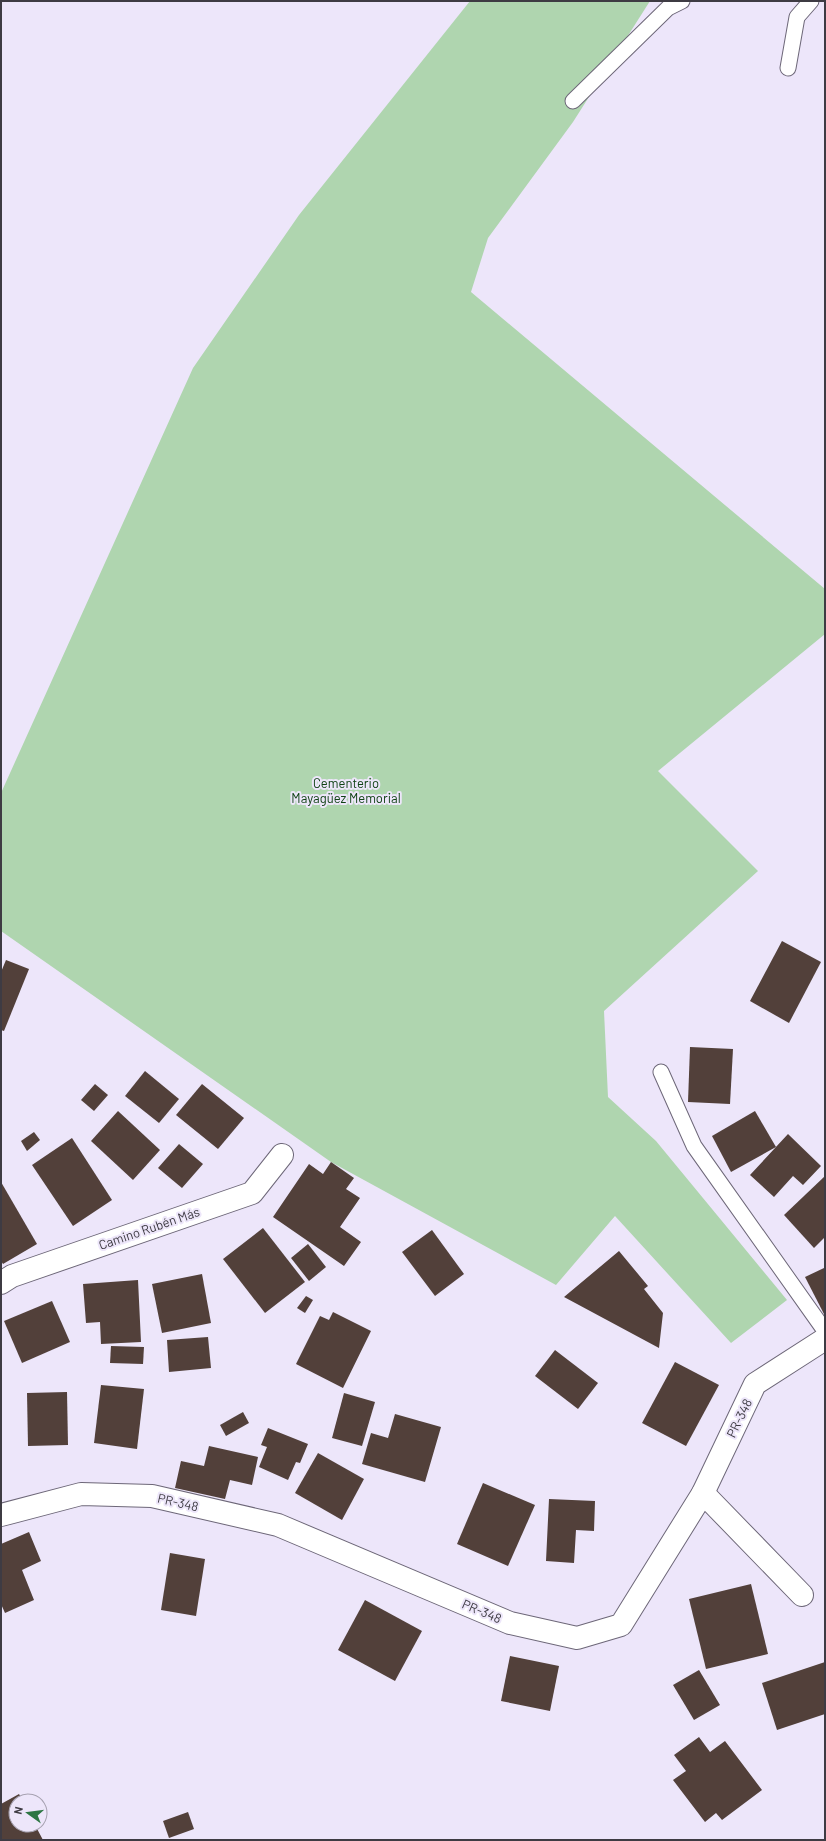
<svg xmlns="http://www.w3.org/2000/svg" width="826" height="1841" viewBox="0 0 826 1841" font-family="Barlow,sans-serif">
<rect width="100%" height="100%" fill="#ede6fa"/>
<path fill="#afd5af" d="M470,1H650L573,122L488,238L471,292L825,589V634L658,771L758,871L604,1011L608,1097L656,1141L787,1300L731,1343L615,1216L556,1285L331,1162L1,931V793L193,368L299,215Z"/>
<g fill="#52403a">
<path d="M782,941L821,962L789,1023L750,1001Z"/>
<path d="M6,960L29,969L4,1031L1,1030V972Z"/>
<path d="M690,1047L733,1049L730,1104L688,1102Z"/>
<path d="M145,1071L179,1099L159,1123L125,1096Z"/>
<path d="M95,1084L108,1095L94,1111L81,1100Z"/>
<path d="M202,1084L244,1118L218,1149L176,1115Z"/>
<path d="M118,1111L160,1150L133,1180L91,1141Z"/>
<path d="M755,1111L776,1147L731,1172L712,1136Z"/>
<path d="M34,1132L40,1140L27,1151L21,1141Z"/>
<path d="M788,1134L821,1166L803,1185L793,1176L774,1197L750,1175Z"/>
<path d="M72,1138L112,1200L73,1226L32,1165Z"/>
<path d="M179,1144L203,1164L182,1188L158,1168Z"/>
<path d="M331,1162L354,1178L346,1189L360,1198L340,1227L361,1242L344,1266L273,1217L309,1164L323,1174Z"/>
<path d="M825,1176V1237L814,1248L784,1215Z"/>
<path d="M1,1182L37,1244L3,1264L1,1261Z"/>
<path d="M263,1228L305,1282L265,1313L223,1259Z"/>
<path d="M432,1230L464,1274L435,1296L402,1252Z"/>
<path d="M308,1244L326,1267L309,1281L291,1258Z"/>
<path d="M619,1251L648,1286L644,1289L663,1313L659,1348L564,1297Z"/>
<path d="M824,1268H825V1316L805,1277Z"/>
<path d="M202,1274L211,1323L162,1333L152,1284Z"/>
<path d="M138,1280L141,1342L101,1344L100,1322L86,1323L83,1284Z"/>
<path d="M306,1296L313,1300L305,1313L297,1308Z"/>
<path d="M52,1301L70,1342L22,1363L4,1321Z"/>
<path d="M333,1312L371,1331L343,1388L296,1364L320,1316L329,1320Z"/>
<path d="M208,1337L211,1368L169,1372L167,1340Z"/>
<path d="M111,1346L144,1347L143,1364L110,1363Z"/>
<path d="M555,1350L598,1383L578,1409L535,1376Z"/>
<path d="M675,1362L719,1385L686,1446L642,1423Z"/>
<path d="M101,1385L144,1389L137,1449L94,1443Z"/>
<path d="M67,1392L68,1445L28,1446L27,1393Z"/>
<path d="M344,1393L375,1402L362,1446L332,1438Z"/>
<path d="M243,1412L249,1423L226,1436L220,1425Z"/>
<path d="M395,1414L441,1427L425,1482L362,1464L371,1433L388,1438Z"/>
<path d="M268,1428L308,1444L300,1463L296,1462L288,1480L259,1467L267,1447L261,1445Z"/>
<path d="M209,1446L258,1457L252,1485L230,1480L225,1499L175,1488L181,1461L204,1466Z"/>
<path d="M318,1453L364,1479L342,1520L295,1493Z"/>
<path d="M483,1483L535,1505L508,1566L457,1544Z"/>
<path d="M549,1499L595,1501L594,1531L576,1530L574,1563L546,1561Z"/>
<path d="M29,1532L41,1561L22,1570L34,1600L5,1613L1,1604V1544Z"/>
<path d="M170,1553L205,1559L196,1616L161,1610Z"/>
<path d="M751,1584L768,1654L706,1669L689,1599Z"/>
<path d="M365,1600L422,1631L395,1681L338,1650Z"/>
<path d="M510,1656L559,1666L550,1711L501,1701Z"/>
<path d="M825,1662V1714L777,1730L762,1683Z"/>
<path d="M699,1670L720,1705L694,1720L673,1685Z"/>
<path d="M699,1737L710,1752L725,1741L762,1790L722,1820L716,1813L705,1822L673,1780L686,1771L674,1755Z"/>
<path d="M19,1794L23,1801H16V1825H35L43,1840H1V1804Z"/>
<path d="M188,1812L194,1829L169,1838L163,1821Z"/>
</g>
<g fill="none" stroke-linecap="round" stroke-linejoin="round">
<g stroke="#6d6778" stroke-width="17">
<g id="service">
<path d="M788,68L797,17L811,1"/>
<path d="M573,101L668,8L682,1"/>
<path d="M661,1072L694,1146L825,1331"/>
</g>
</g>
<g stroke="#6d6778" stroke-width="24">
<g id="minor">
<path d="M1,1283L12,1276L252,1193L282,1155"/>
<path d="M703,1493L802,1595"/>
</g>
</g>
<g stroke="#6d6778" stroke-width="24">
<path id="tertiary" d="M1,1515L81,1494L152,1496L278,1525L510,1623L577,1638L621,1625L703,1493L755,1384L825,1339"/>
</g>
<use href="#service" stroke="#fff" stroke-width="15"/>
<use href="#minor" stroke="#fff" stroke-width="22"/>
<use href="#tertiary" stroke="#fff" stroke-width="22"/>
</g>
<g text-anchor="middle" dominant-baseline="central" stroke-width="4" stroke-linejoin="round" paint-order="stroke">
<g font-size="13" fill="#0f4214" stroke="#ede6fa">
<text x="346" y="783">Cementerio<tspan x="346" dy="15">Mayagüez Memorial</tspan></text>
</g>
<g font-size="13" fill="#3e3b43" stroke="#ede6fa">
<text transform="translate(149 1228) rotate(-19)">Camino Rubén Más</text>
<text transform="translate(739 1418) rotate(-64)">PR-348</text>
<text transform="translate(178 1502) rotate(13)">PR-348</text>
<text transform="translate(482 1611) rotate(23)">PR-348</text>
</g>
</g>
<rect width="826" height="1841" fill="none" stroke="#3e3b43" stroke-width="4"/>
<g transform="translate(28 1813) rotate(284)"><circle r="19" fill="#ede6fa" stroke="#a7a2b1"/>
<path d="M0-3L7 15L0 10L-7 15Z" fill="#2d7644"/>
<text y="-6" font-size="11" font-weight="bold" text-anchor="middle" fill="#3e3b43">N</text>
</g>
</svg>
